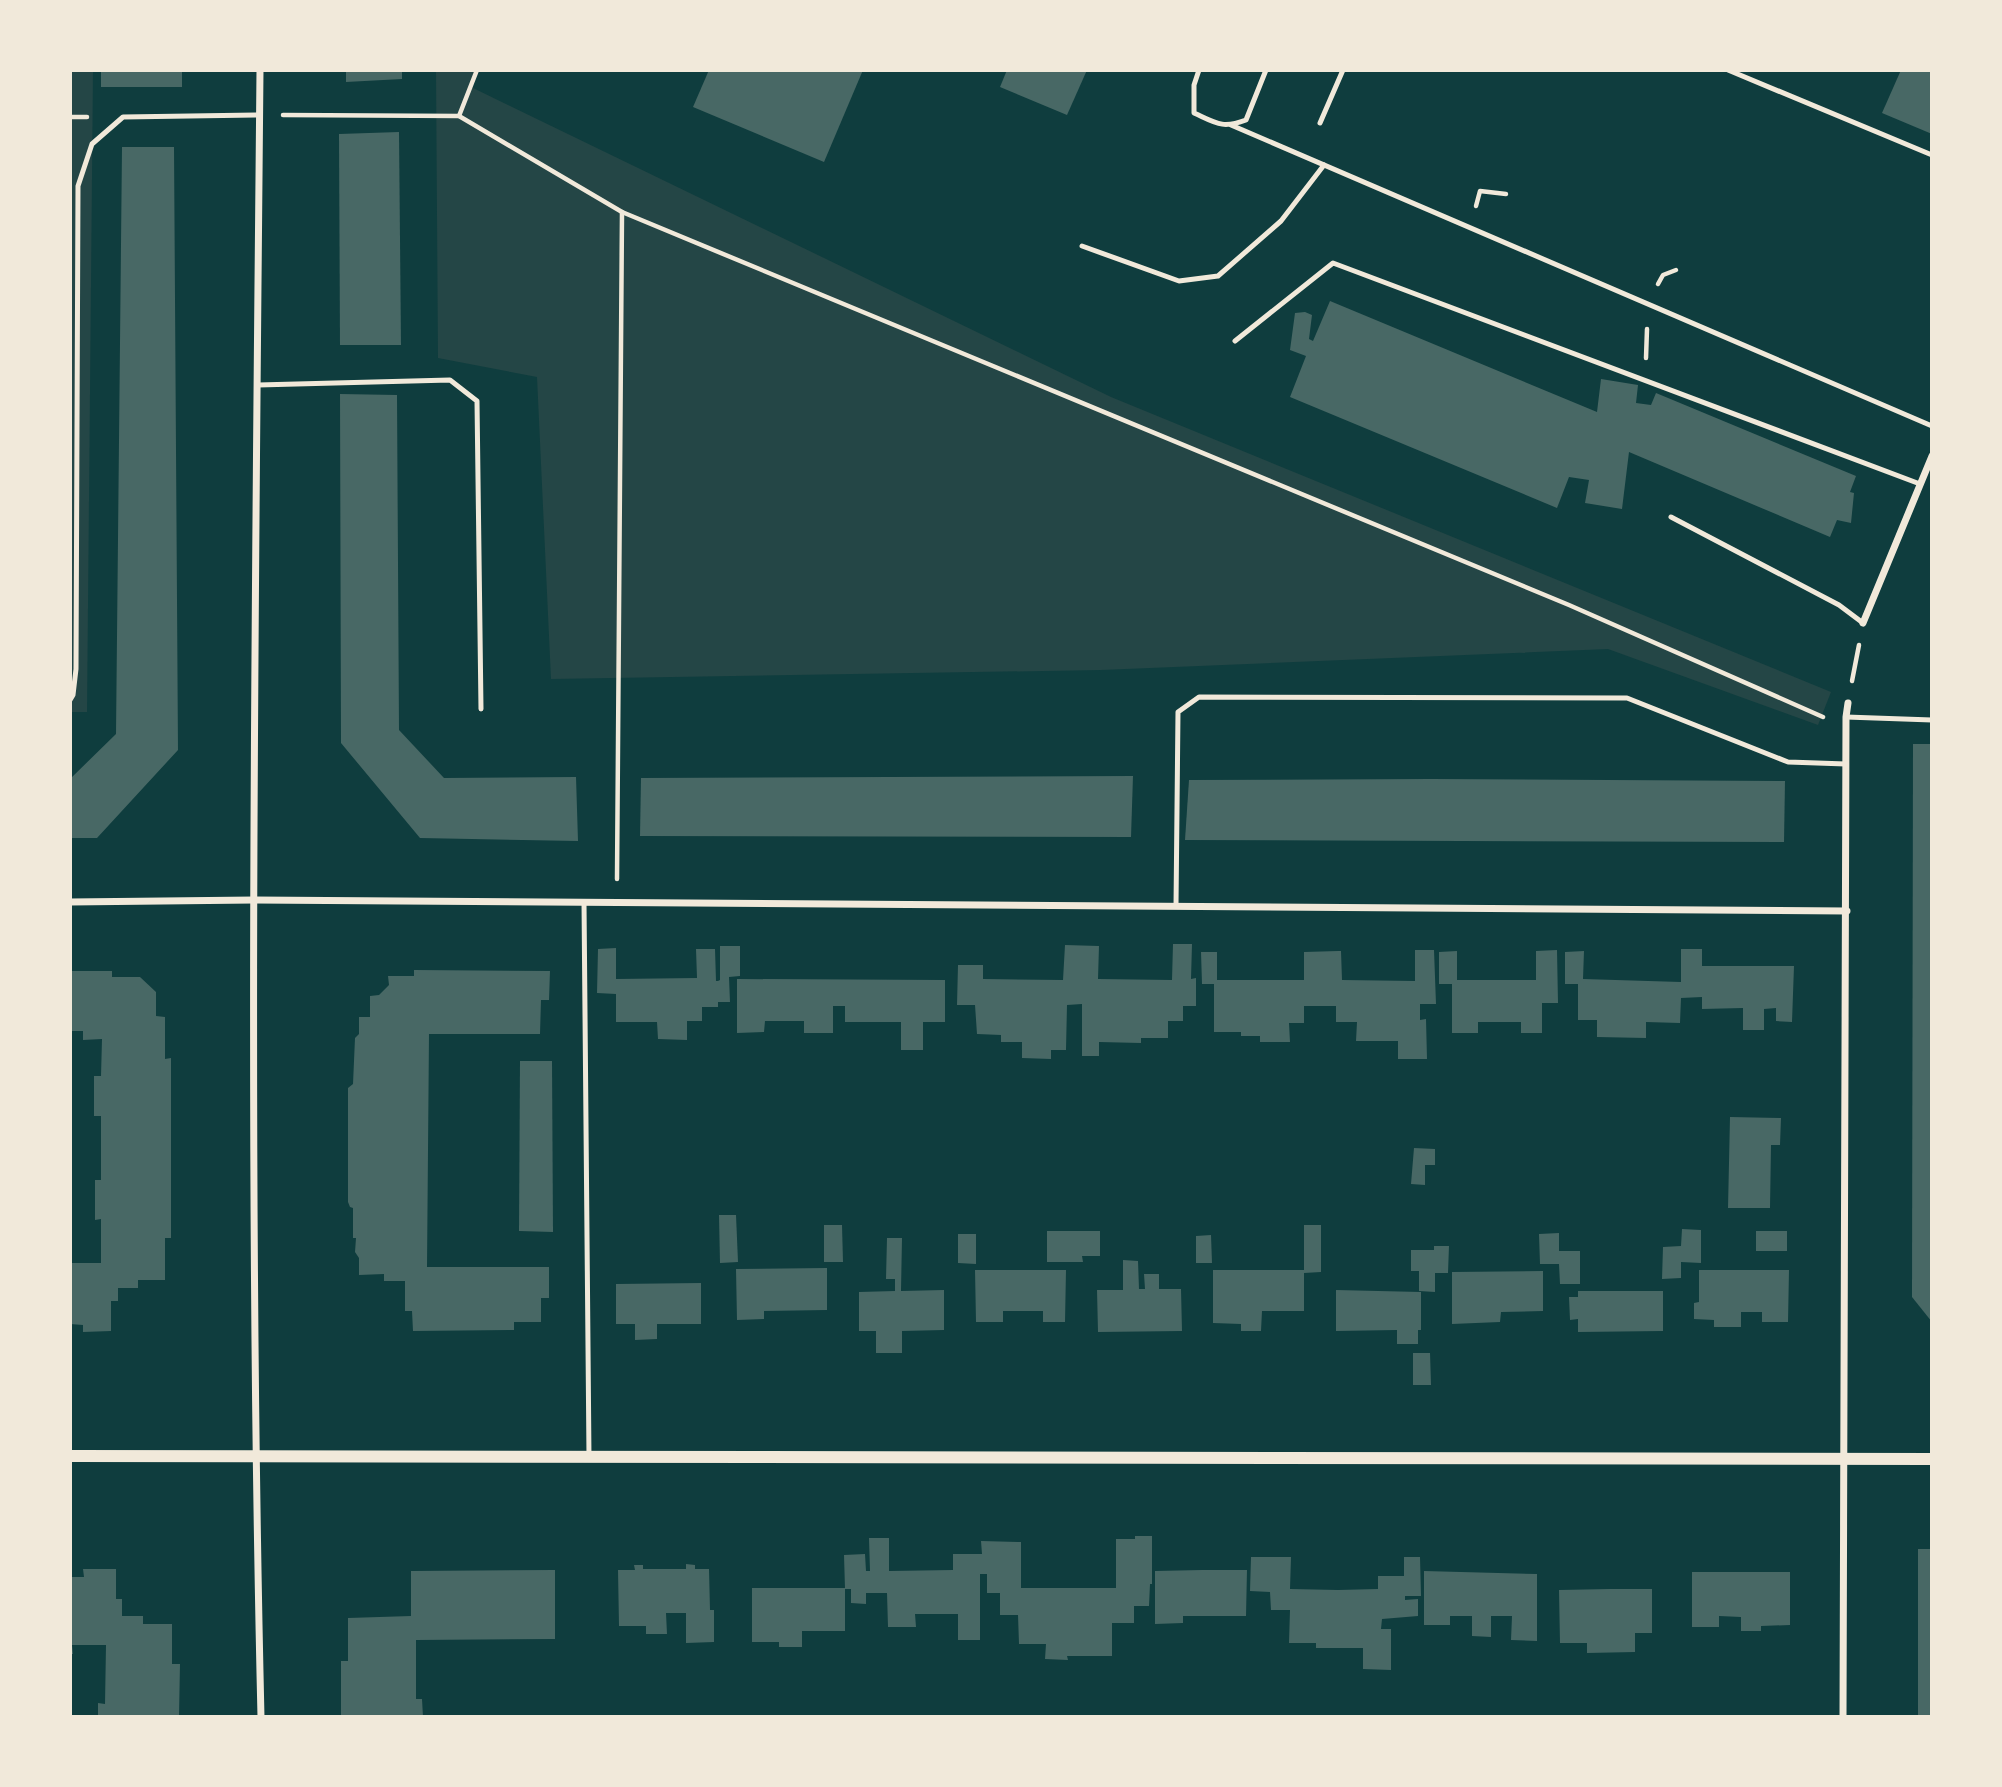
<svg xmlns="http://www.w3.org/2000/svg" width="2002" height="1787" viewBox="0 0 2002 1787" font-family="Cabin,sans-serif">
<rect width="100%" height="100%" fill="#0f3d3e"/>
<g fill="#244646">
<path d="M70,70H93L87,712H70Z"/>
<path d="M436,70H478L471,87L1111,397L1831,692L1818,725L1608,649L1101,670L551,679L537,377L438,358Z"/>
</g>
<g fill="#486865">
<rect x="101" y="70" width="81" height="17"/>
<path d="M346,70H402V79L346,82Z"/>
<path d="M709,70H863L824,162L693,107Z"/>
<path d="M1007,70H1087L1067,115L1000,87Z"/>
<path d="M1901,70H1932V134L1882,113Z"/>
<path d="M399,132L401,345H340L339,134Z"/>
<path d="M122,147H174L178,750L97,838H70V779L116,734Z"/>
<path d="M1330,301L1597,412L1601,379L1638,385L1636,403L1651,405L1656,393L1856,476L1850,492L1854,493L1851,523L1837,520L1830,537L1629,452L1622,509L1585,503L1589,480L1569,477L1557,508L1290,397L1306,356L1290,350L1295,313L1305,312L1312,315L1309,339L1313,341Z"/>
<path d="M340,394L397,395L399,730L444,778L576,777L578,841L420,838L341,743Z"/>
<path d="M1913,744H1932V1322L1912,1297Z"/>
<path d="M1133,776L1131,837L640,836L641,778Z"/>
<path d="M1431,779L1785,781L1784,842L1185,840L1189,780Z"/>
<path d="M1173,944H1192L1191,979L1196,978V1006H1183V1021H1168V1038H1141V1043L1099,1042V1056H1082V1004L1067,1005L1066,1050H1051V1059L1022,1058V1042H1001V1035L977,1034L975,1005H957L958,965H983V979L1063,980L1065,945L1099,946L1098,979L1172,980Z"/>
<path d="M720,946H740V976L729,977L730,1002H718V1007H702V1021H687V1040L658,1039L657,1022H616V994L597,993L598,949L616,948V979L697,978L696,949H715L716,981H718L720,980Z"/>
<path d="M1681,949H1702V966H1794L1792,1022L1776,1021V1008L1764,1009V1030H1743V1008L1702,1009V997L1681,998L1680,1023L1646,1022V1038L1597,1037V1020H1578V984H1565V952L1584,951L1583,979L1681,982Z"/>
<path d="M1415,950H1434L1436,1004H1420V1020L1426,1019L1427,1059H1398V1041H1356L1357,1022H1336V1006H1304V1023H1289L1290,1042H1260V1036H1241V1032H1214V984H1202L1201,952H1217V980H1304V952L1338,951H1341L1342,980L1415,981Z"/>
<path d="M1557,950L1558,1003H1542V1033H1521V1022H1478V1033H1452V984H1439V952L1457,951V980H1536V951Z"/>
<path d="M414,970L550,971L549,1000H541L540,1034H429L427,1267H549V1298H541V1322H514V1330L413,1331L412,1311H405V1281H384V1274L359,1275V1258L355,1252L356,1238H353V1208L350,1207L348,1202V1088L353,1084L355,1038L359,1034V1017H370V996L379,995L389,985L388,976H414Z"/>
<path d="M70,971H112V977H140L156,992V1016L165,1017V1059L171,1058V1238H165V1280H138V1288H118V1301H111V1331L83,1332V1325L70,1324V1263H101V1219L95,1220V1180H101V1116H94V1076H101L102,1039L83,1040V1031H70Z"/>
<path d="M737,979L945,980V1022H923V1050H901V1022H845V1006H833V1033H804V1021H765L764,1032L737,1033Z"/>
<path d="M520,1061H552L553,1232L519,1231Z"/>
<path d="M1730,1117L1781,1118L1780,1145H1771L1770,1208H1728Z"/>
<path d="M1414,1148L1435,1149V1165H1425V1185L1411,1184Z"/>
<path d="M719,1215H736L738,1262L720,1263Z"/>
<path d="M824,1225H842L843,1262H824Z"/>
<path d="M1304,1225H1321V1272L1304,1273V1311H1262L1261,1331H1241V1324L1213,1323V1270H1304Z"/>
<path d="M1682,1229L1701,1230V1263L1681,1262V1278L1662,1279L1663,1247L1681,1246Z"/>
<path d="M1047,1231H1100V1256H1082L1083,1262H1047Z"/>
<rect x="1756" y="1231" width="31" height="20"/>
<path d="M1559,1233V1251H1580V1284H1560L1559,1264H1540L1539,1234Z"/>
<path d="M958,1234H976V1264L958,1263Z"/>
<path d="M1211,1235L1212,1263H1196V1236Z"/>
<path d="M887,1238H902L901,1291L944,1290V1330L902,1331V1353H876V1331H859V1292L895,1291V1279H886Z"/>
<path d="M1434,1246H1449L1448,1273H1435V1292L1419,1291V1271H1411V1250H1434Z"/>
<path d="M1123,1260L1138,1261L1139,1289H1145L1144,1274H1159V1289H1181L1182,1331L1098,1332L1097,1290H1123Z"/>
<path d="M827,1268V1310L764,1311V1319L737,1320L736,1269Z"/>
<path d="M975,1270H1066L1065,1322H1043V1311H1003V1322H976Z"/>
<path d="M1699,1270H1789L1788,1322H1762V1312H1741V1327H1714V1320L1694,1319V1303L1699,1302Z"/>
<path d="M1543,1271V1311L1501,1312L1500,1322L1452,1324V1272Z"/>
<path d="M701,1283V1324H657V1339L635,1340V1324H616V1284Z"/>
<path d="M1336,1290L1421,1292V1330H1418V1344H1397V1330L1336,1331Z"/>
<path d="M1578,1291H1663V1331L1578,1332V1319L1570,1320L1569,1297H1578Z"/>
<path d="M1413,1353H1430L1431,1385H1413Z"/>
<path d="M1135,1536H1152V1584H1150L1149,1606H1134V1623H1112V1656H1067L1068,1660L1045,1659L1046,1644H1019L1018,1615H1000V1593H987V1574H980V1640H958V1614H915L916,1627H888L887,1593H866V1604L851,1603V1589H845L844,1555L865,1554L866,1571H870L869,1538H889V1571L953,1570V1554H982L981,1541L1021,1542V1588H1116V1539H1135Z"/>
<rect x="1918" y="1549" width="14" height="168"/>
<path d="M1251,1557H1291L1290,1589L1338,1590L1378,1589V1576H1404V1557H1420L1421,1596H1405V1600L1418,1599V1616L1382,1619L1381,1629H1391V1670L1363,1669V1648H1316V1643H1289L1290,1610H1271L1270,1592L1250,1591Z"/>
<path d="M686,1564L695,1565V1569H709L710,1610H714V1642L686,1643V1613H666L667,1634H646V1626H619L618,1570H635L634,1565H643V1569H686Z"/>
<path d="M83,1569H116V1599H122V1616H143V1624H172V1664H180L179,1717H98V1703L105,1704L106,1645H72L73,1654H70V1577H84Z"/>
<path d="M555,1570V1639L416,1640V1699H422L423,1717H341V1661H348V1618L411,1616V1571Z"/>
<path d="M1202,1570H1247L1246,1616H1183V1623L1155,1624V1571Z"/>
<path d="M1424,1571L1537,1574V1641L1511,1640L1512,1616H1491V1637L1472,1636V1616H1450V1625H1424Z"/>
<path d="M1692,1572H1790V1625L1761,1626V1631H1741V1617L1719,1616V1627H1692Z"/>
<path d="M752,1588H845V1631H802V1647H779V1642H752Z"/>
<path d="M1610,1589H1652V1633H1635V1652L1587,1653V1643H1560L1559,1590Z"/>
</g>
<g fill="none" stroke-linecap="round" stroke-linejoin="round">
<g stroke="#f1e9da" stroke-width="4.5">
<path d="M283,115L459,116L622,212L1569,605L1823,717"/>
<path d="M459,116L477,70"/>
<path d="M70,117H87"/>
<path d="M1476,206L1480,191L1506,194"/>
<path d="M1658,284L1663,275L1676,270"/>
<path d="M1646,358L1647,329"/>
<path d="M1852,681L1859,645"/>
<path d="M617,879L622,212"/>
</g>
<g stroke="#f1e9da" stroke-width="5">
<path d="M1199,70L1194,85V113C1216,123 1222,129 1246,120L1266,70"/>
<path d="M1728,70L1932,155"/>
<path d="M1320,123L1343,70"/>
<path d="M1231,125L1932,426"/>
<path d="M1082,246L1179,281L1218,276L1281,221L1324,165"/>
<path d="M1235,341L1333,263L1920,484"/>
<path d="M258,385L450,380L477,401L481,709"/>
<path d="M1671,517L1839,605L1863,623"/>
<path d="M70,700L73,695L76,669L78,186L92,144L123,117L259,115"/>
<path d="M1846,717L1932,720"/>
<path d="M584,902L589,1457"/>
<path d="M1176,906L1178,712L1199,697L1627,698L1788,762L1846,764"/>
</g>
<g stroke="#f1e9da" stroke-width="7">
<path d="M260,70C255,619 248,1168 261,1717"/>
<path d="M1863,623L1932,456"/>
<path d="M70,902L254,900L1847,911"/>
<path d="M1843,1717L1846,717L1848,703"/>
</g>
<path stroke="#f1e9da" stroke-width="12" d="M70,1456L1932,1459"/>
</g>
<rect width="2002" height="1787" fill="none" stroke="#f1e9da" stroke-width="144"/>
</svg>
